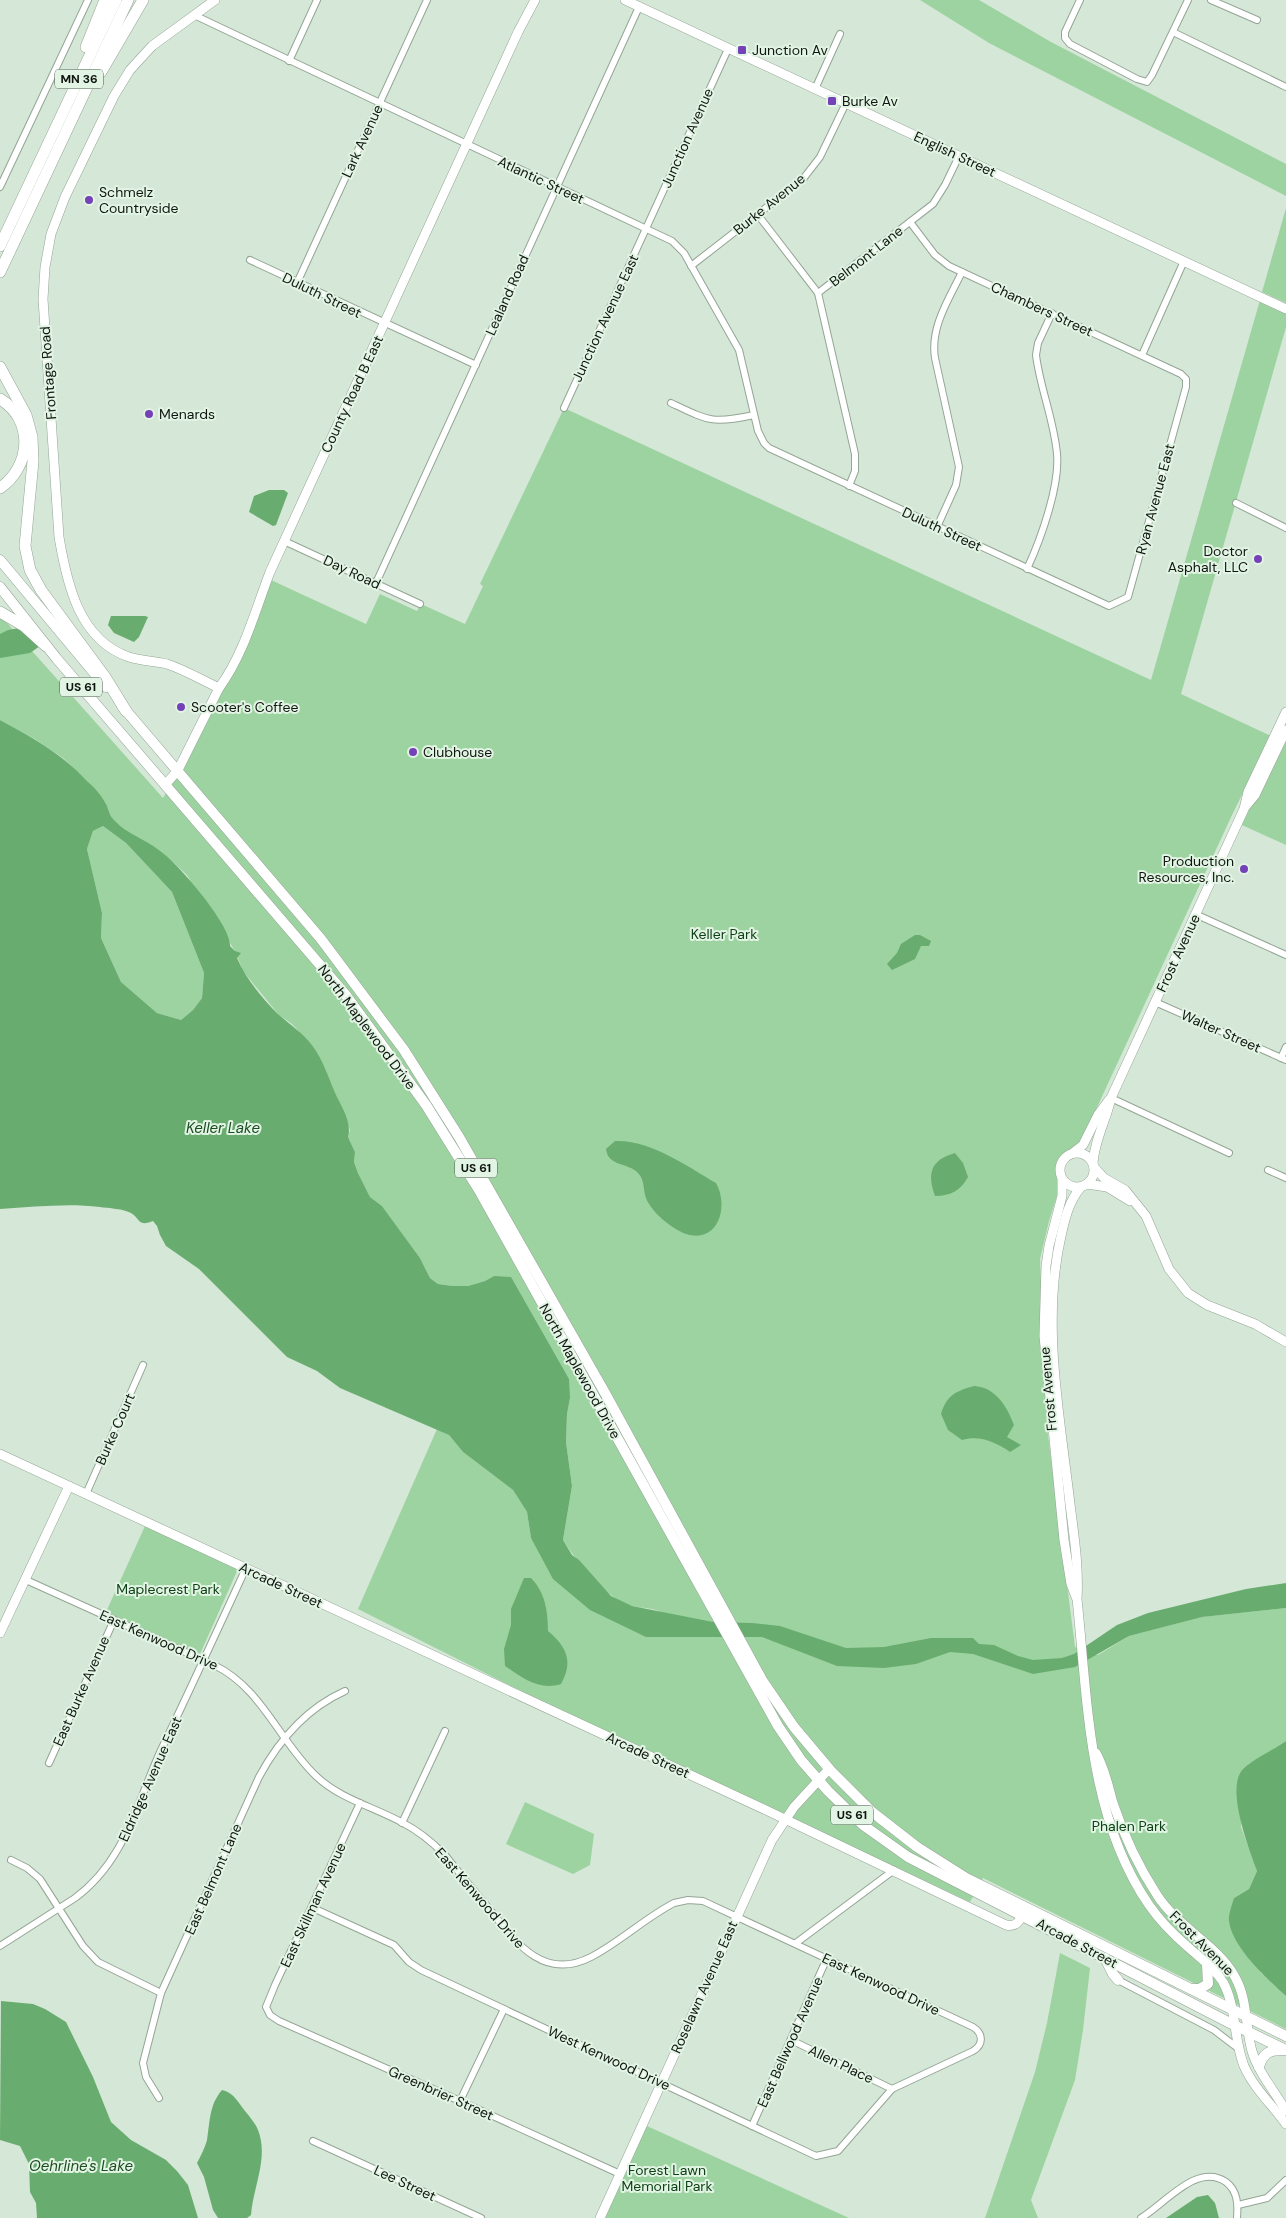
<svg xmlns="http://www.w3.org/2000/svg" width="1286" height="2218" viewBox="0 0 1286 2218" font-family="'DM Sans',sans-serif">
<rect width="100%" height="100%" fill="#d5e7d6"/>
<g fill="#9dd3a1">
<path d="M920,0H979L1051,42L1286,164V196L989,43Z"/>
<path d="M1286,208V303L1262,292Z"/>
<path d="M1260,300L1286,313V327L1181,694L1271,736L1232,815L1081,1142L1071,1151L1062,1155L1055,1168L1060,1186L1049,1221L1040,1259L1047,1427L1075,1647L1098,1655L1129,1636L1201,1617L1286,1608V1741L1242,1770L1241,1827L1257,1871L1249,1889L1234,1898L1261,1973L1286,1996V2029L983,1878L970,1902L545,1703L358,1609L437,1429L449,1435L463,1452L513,1490L527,1512L531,1538L646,1637L720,1635C699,1627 678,1618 656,1610C645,1607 633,1608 623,1603C603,1593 574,1558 563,1540L572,1486L566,1442L567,1414L570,1398L494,1276L485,1281L468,1286H453L438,1284L430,1278L420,1258L382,1206L370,1197L358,1173L354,1162L355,1152L348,1137L350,1130L346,1119L322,1063L312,1045L292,1024L279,1015L243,971L235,951L187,875L161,851L129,833L113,820L105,802L87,781L63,758L35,739L0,720V615L163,798L195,745L271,580L366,624L380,594L417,611L421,604L465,624L483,586L480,584L564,408L1151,680Z"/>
<path d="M1286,731V845L1242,825Z"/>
<path d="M103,826L126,843L172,892L204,973L202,998L193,1010L181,1020L157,1013L121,982L101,938L102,913L87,849L93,831Z"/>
<path d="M145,1526L238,1569L200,1654L106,1612Z"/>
<path d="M525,1802L594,1834L590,1865L573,1874L506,1844Z"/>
<path d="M1060,1953L1090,1968L1083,2030L1075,2080L1031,2200L1038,2218H985L1035,2072L1047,2023Z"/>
<path d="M647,2126L849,2218H605Z"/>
</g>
<g fill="#68ad6f" fill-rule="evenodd">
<path d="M269,490H284L288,493L276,525L273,526L249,512L254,496Z"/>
<path d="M111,616H145L148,617L139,637L134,642L114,633L108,625Z"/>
<path d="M25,627L40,646L30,653L0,658V634L8,630Z"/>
<path d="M0,720C32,737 62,754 87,781C94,787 102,796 106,804C109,810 110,817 115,821C127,834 145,839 159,850C177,862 232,926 230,946L235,951L241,953L237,958C246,979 262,998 278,1014C290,1025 302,1032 312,1045C324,1061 329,1080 337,1097C343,1109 352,1124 348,1137L355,1152L354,1162L358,1173L370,1197L382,1206L420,1258L430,1278L438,1284L453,1286H468L485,1281L494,1276L511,1277L569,1379L570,1398L567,1414L566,1442L572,1486L563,1540L572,1555L579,1560L611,1596L632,1606L713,1622L752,1623L780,1626L846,1648L884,1647L931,1638H973L979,1644L994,1645L1018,1656L1033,1660L1062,1658L1074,1654L1117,1625L1148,1613L1246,1589L1286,1583V1608L1202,1617L1129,1636L1075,1667L1033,1674L973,1654L950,1652L916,1664L884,1668L837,1666L762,1637H646L590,1610L553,1579L531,1538L527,1512L513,1490L463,1452L449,1435L340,1388L317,1371L287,1357L199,1269L166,1246L160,1235L157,1226L153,1221C137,1227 141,1219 131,1213C124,1209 108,1208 100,1207C67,1203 34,1207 0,1209ZM103,826L126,843L172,892L204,973L202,998L193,1010L181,1020L157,1013L121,982L101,938L102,913L87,849L93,831Z"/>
<path d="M915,935H920L931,941L929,946H921L915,959L892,970L887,964L897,953L901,944Z"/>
<path d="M615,1141C649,1139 687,1166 716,1183C729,1206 719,1244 686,1234C672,1229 651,1212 646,1198C643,1190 645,1180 638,1173C628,1162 608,1167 606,1149Z"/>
<path d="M955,1153L963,1163L968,1177C961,1190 951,1196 935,1196C927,1174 930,1160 955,1153Z"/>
<path d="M974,1386C995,1387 1007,1406 1014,1425L1007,1437L1021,1445L1010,1452C995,1442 980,1435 962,1440L948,1430L941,1414C947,1395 956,1391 974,1386Z"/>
<path d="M524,1578H531C545,1592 548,1611 548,1631C566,1646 574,1661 561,1684C539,1691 522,1678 505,1666L504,1649L511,1625V1609Z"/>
<path d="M1286,1741V1996C1267,1979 1232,1947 1229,1921C1228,1915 1232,1905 1234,1898L1249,1889L1257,1871C1249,1849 1225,1788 1243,1769C1255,1758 1273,1750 1286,1741Z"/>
<path d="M1,2001L33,2004L45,2009L66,2022L93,2077L111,2122L131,2140L166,2160L177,2171L188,2185L198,2218H37L36,2203L30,2192L29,2164L20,2146L0,2140Z"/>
<path d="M222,2090C232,2092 236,2099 242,2107C247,2114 255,2122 258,2130C269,2158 253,2187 251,2215L247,2218H218L213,2210L204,2177L197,2163C201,2155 205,2148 207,2140C210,2122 209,2105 222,2090Z"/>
<path d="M1208,2195L1215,2203L1219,2218H1166L1197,2197Z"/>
</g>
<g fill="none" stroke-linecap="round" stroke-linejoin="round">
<g stroke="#94a595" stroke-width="8">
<g id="street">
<path d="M1080,0L1065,32V38L1070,44L1137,79L1147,82L1152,75L1188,0"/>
<path d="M1211,0L1257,20"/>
<path d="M194,15L672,241L684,253L739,350L758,431L764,443L769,448L1109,606L1128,597L1186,387V379L1181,374L949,266L935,255L910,222"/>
<path d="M1173,32L1286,87"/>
<path d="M289,61L317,0"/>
<path d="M815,89L840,34"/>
<path d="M0,187L88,0"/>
<path d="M758,215L818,293"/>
<path d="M250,260L476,365"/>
<path d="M691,266L803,179L820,157L846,103"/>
<path d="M297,283L427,0"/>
<path d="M1142,355L1184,261"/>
<path d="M671,403C709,421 712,424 754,415"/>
<path d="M564,408L728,49"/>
<path d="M849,486L855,471V454L818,293L933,204L945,185L959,156"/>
<path d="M1236,503L1286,528"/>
<path d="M937,527L956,485L959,467L935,358C930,327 949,299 962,272"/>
<path d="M284,541L420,604"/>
<path d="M1027,569C1041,539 1060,485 1057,454C1054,420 1040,388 1036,355L1038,343L1052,313"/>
<path d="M376,583L639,7"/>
<path d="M1195,914L1286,955"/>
<path d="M1155,1002L1286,1060"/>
<path d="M1281,1058L1286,1047"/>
<path d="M1111,1098L1229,1153"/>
<path d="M1268,1170L1286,1178"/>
<path d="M86,1494L143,1365"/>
<path d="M26,1580L214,1665C262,1688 279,1741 316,1776C340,1799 374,1807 403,1823C419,1831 432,1842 445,1855C460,1874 476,1893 491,1911C517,1944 544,1981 591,1957C620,1942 645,1918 674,1903L688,1900L703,1901L973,2027C984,2034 983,2045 973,2051L892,2089L838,2151L816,2156L421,1970L409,1962L394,1945L313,1908"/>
<path d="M49,1763L114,1620"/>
<path d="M360,1803L275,1985L266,2007L270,2015L279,2021L460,2101L620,2174"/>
<path d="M402,1823L445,1731"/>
<path d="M11,1860L27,1868L40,1879L83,1946L98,1962L161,1993"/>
<path d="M796,1943L894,1870"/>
<path d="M0,1946L75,1898C125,1861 136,1805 161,1750C190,1690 218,1629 246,1568"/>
<path d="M1118,1980L1214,2030L1239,2049"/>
<path d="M791,2040L892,2089"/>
<path d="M159,2098L146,2077L143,2063L161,1993L259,1777C279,1740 307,1708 345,1691"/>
<path d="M460,2101L504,2009"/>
<path d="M752,2126L827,1958"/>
<path d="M313,2141L481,2218"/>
<path d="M1238,2205L1267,2198L1286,2180"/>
<path d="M1141,2218C1165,2204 1197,2162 1226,2182C1238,2191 1238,2205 1237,2218"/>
</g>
</g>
<g stroke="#94a595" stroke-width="10">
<g id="secondary">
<path d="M215,0L152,46L130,70L114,96L65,197L51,234L45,267L43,299L59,537C67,584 79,640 129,657C141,661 154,661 167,664C185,670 202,680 219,688"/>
<path d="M625,0L1286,309"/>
<path d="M166,784L178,770L219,688C244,654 255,611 270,572L518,32L535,0"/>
<path d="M1246,806L1255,795L1286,730"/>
<path d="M1074,1152L1083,1145L1098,1115L1109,1100"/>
<circle cx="1077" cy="1170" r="17"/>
<path d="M1093,1164C1094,1141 1106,1121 1111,1098L1244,809L1248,792L1286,712"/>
<path d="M1094,1167L1104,1178L1125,1190L1146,1216L1169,1269L1188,1293L1207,1305L1255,1324L1286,1342"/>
<path d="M1062,1180V1196L1049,1246L1046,1266L1044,1336L1064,1540L1071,1584L1076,1597"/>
<path d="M1087,1184L1107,1187L1130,1201"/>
<path d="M1081,1187C1069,1201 1065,1218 1061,1236C1041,1323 1060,1417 1070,1504C1074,1536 1079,1567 1077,1599C1088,1703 1088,1816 1149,1905C1160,1921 1174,1935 1188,1947C1200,1958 1214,1967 1223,1982C1237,2008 1233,2038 1244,2066C1253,2087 1273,2106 1286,2124"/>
<path d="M0,1454L768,1811L1006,1925C1015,1927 1018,1923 1023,1915"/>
<path d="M0,1633L69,1486"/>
<path d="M1096,1753C1105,1769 1108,1785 1113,1803C1124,1836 1138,1866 1157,1895C1178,1928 1217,1944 1235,1977C1248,2000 1245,2027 1252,2051C1258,2072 1275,2092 1286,2111"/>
<path d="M600,2218L772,1840L794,1807L829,1769"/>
</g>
</g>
<g stroke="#94a595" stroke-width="11">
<g id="primary">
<path d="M0,560L106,687"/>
<path d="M0,587L57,659L345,994L426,1105L479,1190L778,1726L801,1760L828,1791L863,1825L908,1857L1228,2022L1286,2050"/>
<path d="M122,706L321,939L404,1050L459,1137L605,1393L762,1680L794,1727L831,1771L872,1812L917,1847L966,1878L1286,2036"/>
<path d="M1105,1958L1113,1974L1118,1980"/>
<path d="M1191,1989H1199L1208,1984L1207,1964"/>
<path d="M1259,2067C1263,2053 1269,2050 1283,2050"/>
</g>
</g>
<g stroke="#94a595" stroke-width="12">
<g id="highway">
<path d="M86,47L105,0"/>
<path d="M101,72L143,0"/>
<path d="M0,246L116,0"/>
<path d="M0,272L128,0"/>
<path d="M0,367L26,415L32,437L33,461L25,546L30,570L41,590L105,677L126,711"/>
<path d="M0,399C35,420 31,467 0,488"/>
<path d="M0,612L24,626L46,646"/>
</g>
</g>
<use href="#street" stroke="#fff" stroke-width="6"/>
<use href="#secondary" stroke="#fff" stroke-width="9"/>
<use href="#primary" stroke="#fff" stroke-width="10"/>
<use href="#highway" stroke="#fff" stroke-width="11"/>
</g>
<g fill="#7441b8" stroke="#e2f4e3" stroke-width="2">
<rect x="737" y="45" width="10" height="10" rx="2.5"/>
<rect x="827" y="96" width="10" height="10" rx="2.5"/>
<circle cx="89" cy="200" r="5"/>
<circle cx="149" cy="414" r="5"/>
<circle cx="1258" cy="559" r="5"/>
<circle cx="181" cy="707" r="5"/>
<circle cx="413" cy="752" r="5"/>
<circle cx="1244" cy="869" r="5"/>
</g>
<g text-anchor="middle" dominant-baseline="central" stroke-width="4" stroke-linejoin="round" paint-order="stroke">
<g fill="#e2f4e3" stroke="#4e584f" stroke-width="1">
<rect x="55" y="69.5" width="48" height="19" rx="4"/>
<rect x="60" y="677.5" width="42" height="19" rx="4"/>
<rect x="455" y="1158.5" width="42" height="19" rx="4"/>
<rect x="831" y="1805.5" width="42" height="19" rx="4"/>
</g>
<g font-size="12" font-weight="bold" fill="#0f150f">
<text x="79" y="79">MN 36</text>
<text x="81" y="687">US 61</text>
<text x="476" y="1168">US 61</text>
<text x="852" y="1815">US 61</text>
</g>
<g font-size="14" fill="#0f150f" stroke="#e2f4e3" text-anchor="start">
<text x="752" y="50">Junction Av</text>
<text x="842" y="101">Burke Av</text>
<text x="99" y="192">Schmelz<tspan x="99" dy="16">Countryside</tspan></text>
<text x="159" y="414">Menards</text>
<text x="1248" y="551" text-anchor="end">Doctor<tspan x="1248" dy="16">Asphalt, LLC</tspan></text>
<text x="191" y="707">Scooter's Coffee</text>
<text x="423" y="752">Clubhouse</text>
<text x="1234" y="861" text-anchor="end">Production<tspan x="1234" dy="16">Resources, Inc.</tspan></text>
</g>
<g font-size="14" fill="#0f150f" stroke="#e2f4e3">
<text transform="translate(687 138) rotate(-66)">Junction Avenue</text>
<text transform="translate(362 141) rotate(-65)">Lark Avenue</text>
<text transform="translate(955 154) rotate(25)">English Street</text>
<text transform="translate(541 180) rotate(25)">Atlantic Street</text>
<text transform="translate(769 204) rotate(-39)">Burke Avenue</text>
<text transform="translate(866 256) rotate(-38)">Belmont Lane</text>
<text transform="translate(322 295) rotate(26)">Duluth Street</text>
<text transform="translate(507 295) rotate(-66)">Lealand Road</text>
<text transform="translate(1042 309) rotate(25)">Chambers Street</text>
<text transform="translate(605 318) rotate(-65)">Junction Avenue East</text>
<text transform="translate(48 373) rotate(-94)">Frontage Road</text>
<text transform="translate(352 394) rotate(-65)">County Road B East</text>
<text transform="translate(1155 499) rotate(-75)">Ryan Avenue East</text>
<text transform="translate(942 529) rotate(25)">Duluth Street</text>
<text transform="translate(352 572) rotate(25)">Day Road</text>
<text transform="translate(1178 953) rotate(-65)">Frost Avenue</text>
<text transform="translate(367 1027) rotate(53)">North Maplewood Drive</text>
<text transform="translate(1221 1031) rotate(24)">Walter Street</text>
<text transform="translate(580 1371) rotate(61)">North Maplewood Drive</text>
<text transform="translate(1048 1389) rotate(-95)">Frost Avenue</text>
<text transform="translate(115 1429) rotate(-66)">Burke Court</text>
<text transform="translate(281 1585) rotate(25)">Arcade Street</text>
<text transform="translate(159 1640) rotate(24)">East Kenwood Drive</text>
<text transform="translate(81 1691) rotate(-66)">East Burke Avenue</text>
<text transform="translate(648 1755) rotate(25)">Arcade Street</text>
<text transform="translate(150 1779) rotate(-66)">Eldridge Avenue East</text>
<text transform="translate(213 1879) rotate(-66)">East Belmont Lane</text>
<text transform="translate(480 1898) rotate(49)">East Kenwood Drive</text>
<text transform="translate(313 1905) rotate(-65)">East Skillman Avenue</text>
<text transform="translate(1077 1943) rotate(28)">Arcade Street</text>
<text transform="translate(1202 1943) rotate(45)">Frost Avenue</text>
<text transform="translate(881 1984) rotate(25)">East Kenwood Drive</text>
<text transform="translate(704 1987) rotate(-66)">Roselawn Avenue East</text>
<text transform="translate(790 2042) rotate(-66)">East Bellwood Avenue</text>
<text transform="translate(609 2058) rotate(25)">West Kenwood Drive</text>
<text transform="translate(841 2064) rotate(26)">Allen Place</text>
<text transform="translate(441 2093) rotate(24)">Greenbrier Street</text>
<text transform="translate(405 2183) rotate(25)">Lee Street</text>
</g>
<g font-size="14" fill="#0e4017" stroke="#e2f4e3">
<text x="724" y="934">Keller Park</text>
<text x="168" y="1589">Maplecrest Park</text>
<text x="1129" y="1826">Phalen Park</text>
<text x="667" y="2170">Forest Lawn<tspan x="667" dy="16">Memorial Park</tspan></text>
</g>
<g font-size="15" font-style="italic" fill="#1c4c22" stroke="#e2f4e3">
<text x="223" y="1128">Keller Lake</text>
<text x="81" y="2166">Oehrline's Lake</text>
</g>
</g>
</svg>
